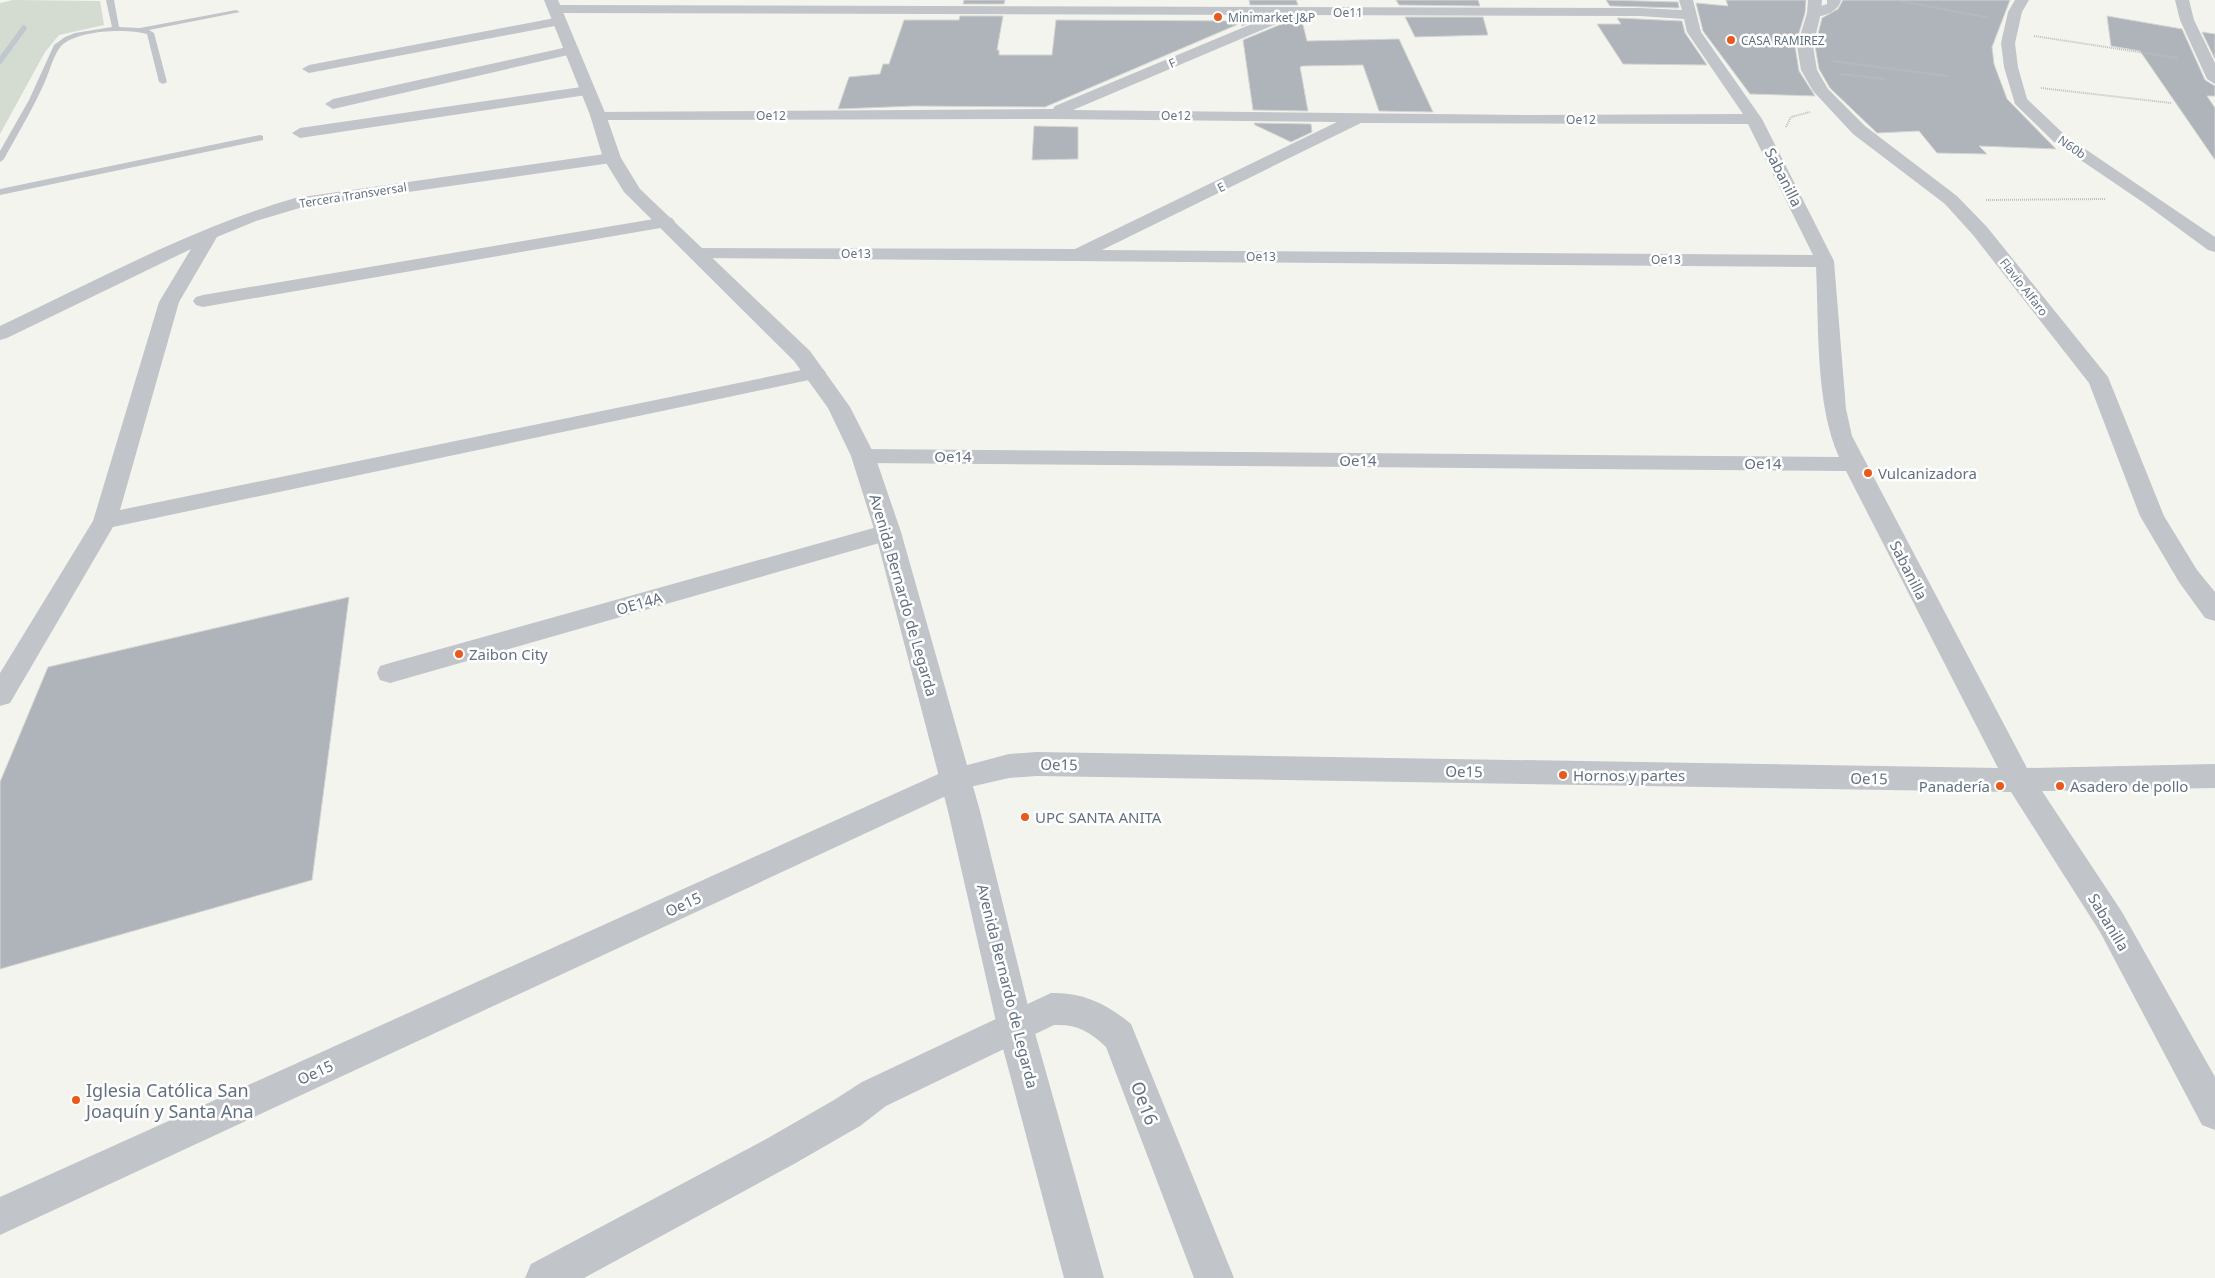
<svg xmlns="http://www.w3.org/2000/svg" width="2215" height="1278" viewBox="0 0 2215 1278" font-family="'Noto Sans',sans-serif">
<rect width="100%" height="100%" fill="#f4f4ef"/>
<path fill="#d4dbd0" d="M13,0L100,1L104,25L59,35L45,52L0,134V3Z"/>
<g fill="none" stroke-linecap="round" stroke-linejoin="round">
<path stroke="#bfc8ce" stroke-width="5.5" d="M0,61L24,28"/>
</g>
<g fill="#aeb4b9" stroke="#d5d5d2">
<path d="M964,0H1005L1004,4H963Z"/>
<path d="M1249,0H1296L1298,5H1250Z"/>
<path d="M1396,0H1478L1480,6L1399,5Z"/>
<path d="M1606,0L1678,2L1679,8L1610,6Z"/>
<path d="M1726,0H1806L1805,13L1795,46L1799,71L1815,96L1750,94L1703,31L1696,3L1728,6Z"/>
<path d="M1843,0H2010L1992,47L1994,64L2007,99L2056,149L1979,146L1987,154L1937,153L1919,131L1877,133L1830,88L1819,69L1815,46L1822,18L1838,9Z"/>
<path d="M960,16H1003L997,50H999V55H1052L1056,20L1241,21H1253L1252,17H1264L1242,26L1241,23L1045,107L914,106L838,109L849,77L880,74L883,64H889L904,20H959Z"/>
<path d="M2107,16L2182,29L2205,80L2215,86V96H2207L2215,108V160L2140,51L2111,46Z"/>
<path d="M1290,17H1301L1307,41L1399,39L1433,112L1379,111L1363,65L1303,66L1300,67L1308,111L1253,110L1243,40L1289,21Z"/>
<path d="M1405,17H1483L1488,35L1415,37Z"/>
<path d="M1617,18L1682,21L1685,33L1707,65L1623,64L1597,24H1621Z"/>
<path d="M2202,32L2215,34V59Z"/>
<path d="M1254,123L1311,124L1312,132L1291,142L1255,125Z"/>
<path d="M1034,126L1078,127V159L1032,160Z"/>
<path d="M349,597L312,880L0,969V782L48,667Z"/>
</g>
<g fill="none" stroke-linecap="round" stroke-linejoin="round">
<g stroke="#bdbec0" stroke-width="2" stroke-dasharray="1 1" stroke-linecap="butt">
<path d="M1895,0L1990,18"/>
<path d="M2034,36L2178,58"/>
<path d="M1833,61L1947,76"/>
<path d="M1840,74L1886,79"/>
<path d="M2041,88L2171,103"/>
<path d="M1786,127L1791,117L1810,112"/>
<path d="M1986,200L2105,199"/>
</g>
<g fill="#c1c4c8" fill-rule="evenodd">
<path d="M106,0H114L119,27L140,28L236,10L240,12L149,30L154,33L167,82L163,84L159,82L147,34C127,28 76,30 61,46C52,57 49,75 42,88C31,112 17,135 4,159L0,162V151L29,100L54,45L65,37L75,33L112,27Z"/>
<path d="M260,135L263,136V140L0,195V189Z"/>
</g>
<g fill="#c1c4c8" fill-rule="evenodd">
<path d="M1679,0H1693L1701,32L1762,119L1834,261L1846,409L1852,436L2027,768L2215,764V788L2042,791L2122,912L2215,1077V1130L2202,1125L2100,932L2011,792L1037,776L1009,778L961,789L0,1235V1197L945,771L1009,754L1037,752L1998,768L1846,471L863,463L855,461L852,456L855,451L863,449L1839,457C1815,404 1819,325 1816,267L696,258L689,256L687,252L689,248L1075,249L1337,122L1051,119L598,120L592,118L590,115L592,112L1053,109L1055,106L1273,15L556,13L549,9L556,5L1640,8L1682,10ZM1289,15L1640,16L1684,19L1687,32L1743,114L1531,115L1073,110L1288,19ZM1361,123L1748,124L1813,255L1102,250Z"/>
<path d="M1827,0H1841C1839,12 1820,19 1809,16L1807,13L1809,10L1827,4Z"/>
<path d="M2015,0H2029L2022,12L2015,43L2018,67L2027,99L2066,136L2215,237V252L2208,250L2144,203L2054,142L2015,104L2004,67L2001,43L2008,12Z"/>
<path d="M2175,0H2189L2194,20L2215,63V84L2207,79L2180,20Z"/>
<path d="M560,17L567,21L565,24L309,73L302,69L309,65Z"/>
<path d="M572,46L579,50L577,53L333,109L325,104L333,99Z"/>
<path d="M588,86L593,88L596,91L593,94L300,138L292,133L300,128Z"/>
<path d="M612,153L618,154L620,158L618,162L303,207L256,221L217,237L179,302L120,510L816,367L823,369L826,373L823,377L113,527L10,703L0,706V673L93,521L159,302L191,249L7,338L0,340V326C97,280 192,228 295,198Z"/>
<path d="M666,217L672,218L675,222L672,226L203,307L196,305L193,301L196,297L203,295Z"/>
<path d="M888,524L897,526L900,532L897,538L390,683L380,680L377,673L380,666L390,663Z"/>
<path d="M1051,993C1083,992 1107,1004 1131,1024L1234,1278H1194L1106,1047C1089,1031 1077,1024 1054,1025L886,1106L860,1126L794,1164L584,1278H525L531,1264L768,1138L834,1100L862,1082Z"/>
</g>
<g fill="#c1c4c8" fill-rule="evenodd">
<path d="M544,0H558L606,115L621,158L640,189L810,351L850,407L875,456L901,532L980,811L1033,1026L1104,1278H1064L997,1026L948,811L875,532L851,456L828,408L794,361L624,192L603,158L590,115Z"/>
<path d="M1808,0H1822L1821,13L1813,46L1817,70L1828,89L1865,126L1957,196L1987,227L2108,377L2164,516L2197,570L2215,592V621L2205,618L2179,582L2140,516L2089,383L1973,235L1945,204L1853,134L1813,91L1801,70L1797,46L1807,13Z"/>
</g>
</g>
<g fill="#e8591b" stroke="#fff" stroke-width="2">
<circle cx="1218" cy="17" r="5"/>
<circle cx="1731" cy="40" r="5"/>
<circle cx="1868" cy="473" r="5"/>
<circle cx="459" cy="654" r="5"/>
<circle cx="1563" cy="775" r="5"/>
<circle cx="2000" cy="786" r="5"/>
<circle cx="2060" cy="786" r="5"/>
<circle cx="1025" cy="817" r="5"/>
<circle cx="76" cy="1100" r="5"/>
</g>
<g text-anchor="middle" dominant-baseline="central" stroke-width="5" stroke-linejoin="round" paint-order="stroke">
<g font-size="12" fill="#627181" stroke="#fff">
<text x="1348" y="12">Oe11</text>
<text transform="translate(1172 63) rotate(-23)">F</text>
<text x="771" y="115">Oe12</text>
<text x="1176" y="115">Oe12</text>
<text x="1581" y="119">Oe12</text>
<text transform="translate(2072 147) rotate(35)">N60b</text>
<text transform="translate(1221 187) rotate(-26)">E</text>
<text transform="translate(353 195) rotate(-9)">Tercera Transversal</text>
<text x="856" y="253">Oe13</text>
<text x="1261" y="256">Oe13</text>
<text x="1666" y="259">Oe13</text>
<text transform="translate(2024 287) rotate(52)">Flavio Alfaro</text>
</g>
<g font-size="12" fill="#627181" stroke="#fff" text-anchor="start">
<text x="1228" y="17">Minimarket J&amp;P</text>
<text x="1741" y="40">CASA RAMIREZ</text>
</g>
<g font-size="15" fill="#627181" stroke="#fff">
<text transform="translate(1784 177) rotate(63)">Sabanilla</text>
<text x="953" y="456">Oe14</text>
<text x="1358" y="460">Oe14</text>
<text x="1763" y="463">Oe14</text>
<text transform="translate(1909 570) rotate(63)">Sabanilla</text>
<text transform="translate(904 595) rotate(74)">Avenida Bernardo de Legarda</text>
<text transform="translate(639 603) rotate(-16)">OE14A</text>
<text transform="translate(1059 764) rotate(1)">Oe15</text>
<text transform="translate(1464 771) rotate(1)">Oe15</text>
<text transform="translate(1869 778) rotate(1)">Oe15</text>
<text transform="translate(683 904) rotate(-25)">Oe15</text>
<text transform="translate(2109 922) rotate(59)">Sabanilla</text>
<text transform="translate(1008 986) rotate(76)">Avenida Bernardo de Legarda</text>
<text transform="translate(315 1072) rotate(-25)">Oe15</text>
</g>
<g font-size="15" fill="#627181" stroke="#fff" text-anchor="start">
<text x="1878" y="473">Vulcanizadora</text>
<text x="469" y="654">Zaibon City</text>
<text x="1573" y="775">Hornos y partes</text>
<text x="1990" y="786" text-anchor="end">Panadería</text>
<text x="2070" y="786">Asadero de pollo</text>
<text x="1035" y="817">UPC SANTA ANITA</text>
</g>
<g font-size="18" fill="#627181" stroke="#fff" text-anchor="start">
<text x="86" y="1090">Iglesia Católica San<tspan x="86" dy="21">Joaquín y Santa Ana</tspan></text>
</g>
<g font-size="18" fill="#627181" stroke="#fff">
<text transform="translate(1145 1103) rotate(69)">Oe16</text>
</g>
</g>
</svg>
